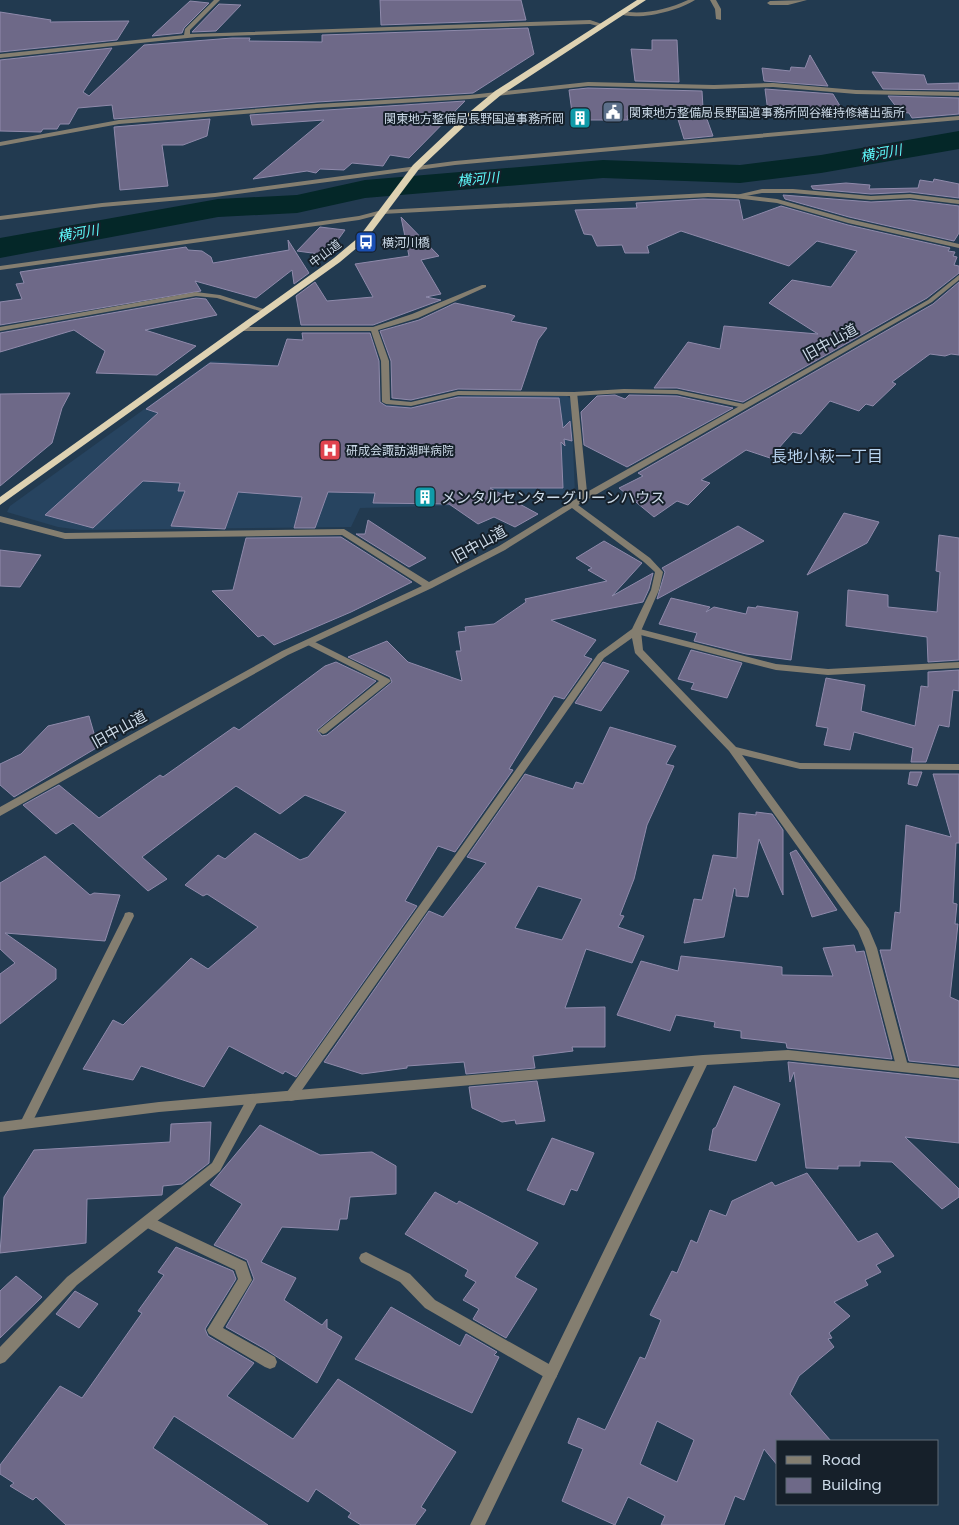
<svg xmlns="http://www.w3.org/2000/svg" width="959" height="1525" viewBox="0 0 959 1525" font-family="Poppins,'Noto Sans JP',sans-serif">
<rect width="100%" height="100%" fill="#223a50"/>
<path fill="#274460" d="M211,361L378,372L380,404L413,407L459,396L492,394L567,396L571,399L575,495L484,494L475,505L360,508L351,527L81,530L58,527L7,512L10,506Z"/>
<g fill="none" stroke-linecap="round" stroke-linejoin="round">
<path fill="#042728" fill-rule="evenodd" d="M959,131V149L821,173L740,183L603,178L365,198L297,213L218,217L0,258V238L218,199L297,195L365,180L603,160L740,165L821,155Z"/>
</g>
<g fill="#6e6988" stroke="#8f8aab" fill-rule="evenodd">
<path d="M380,0H521L526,20L381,25Z"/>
<path d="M190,1L209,3L184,28L182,33L152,36Z"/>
<path d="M219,4L241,5L216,31L192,32Z"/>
<path d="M0,12L51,20L50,22L129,21L117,40L0,52Z"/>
<path d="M528,28L534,54L473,93L317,102L114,119L112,105L78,108L69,124H60L57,129H43L41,132L0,131V60L112,48L83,92L89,96L144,45L232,38H250L249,41L322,42V35Z"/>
<path d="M652,40H677L679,82L635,81L631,49L652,50Z"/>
<path d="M810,55L828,86L764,81L762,68L790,71L791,67L805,68Z"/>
<path d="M872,72L924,75L927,84L959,83V90L883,89Z"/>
<path d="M588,88L702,91L703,108L713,136L684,139L677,116H627L628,120H573L569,90Z"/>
<path d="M765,89L833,94L846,116L792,118L790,112H768Z"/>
<path d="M888,96L959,98V114L912,118L909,113L900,112Z"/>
<path d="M465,101L409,158L390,155L383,166L352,163L344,170L320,169L316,173L307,171L253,179L324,120L252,125L250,115Z"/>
<path d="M210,119L207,136L183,145H162L168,186L120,190L114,127Z"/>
<path d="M934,179L959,184V198L910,192L871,194L813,189L811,186L846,183L870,185L869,189L918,188L920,180L933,182Z"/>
<path d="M783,195L871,202L910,200L959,206V233L954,241L849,217L785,199Z"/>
<path d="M703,199L739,200L743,220L781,206L848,225L950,248L948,251L955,252L953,256L957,257L954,265L959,266V273L927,298L743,402L677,388H654L688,342L720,349L724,326L818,334L769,303L792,280L831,287L857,251L817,241L789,266L681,231L647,246L649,253H625L622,245L597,246L592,235L584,234L575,210L637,208L636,203Z"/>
<path d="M401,217L439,256L421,260L441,294L426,297L441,300L373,325H301L296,296L315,282L327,301L373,297L355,264L409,256Z"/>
<path d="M320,227L345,230L327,255L297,251Z"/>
<path d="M288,240L309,273L294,284L292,270L256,298L195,281L201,291L0,325V302L22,299L16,284L24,283L20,272L186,247L188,250L202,251L211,257L213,263L289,250Z"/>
<path d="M959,282V355L951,354L945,356L930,354L892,382L896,384L873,406L866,404L859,411L830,401L801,434L793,432L770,458L746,450L701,480L710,483L688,505L677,501L654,517L619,488L643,476L638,473L933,304Z"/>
<path d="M196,298L206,299L217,315L145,330L196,346L157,375L96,373L105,351L74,330L0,352V333Z"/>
<path d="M455,303L509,314L515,316L511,321L547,328L538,340L521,390L458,389L411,400L392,398L391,361L380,331L419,320Z"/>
<path d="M302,333H370L379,361L380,402L386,406L411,408L458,397L559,398L563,428L570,421L572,441L564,439L565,446L561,442L563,488H490L538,514L515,527L494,517L478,524L449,504L373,503L375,493L328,492L315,528H294L302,497L238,492L225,529L171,526L185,491H178L180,483L143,481L93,528L45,515L158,413L146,409L210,363L278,366L287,339L303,340Z"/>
<path d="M70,393L62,408L52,443L0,486V394Z"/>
<path d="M615,395L625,399L629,395L677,396L733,408L627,467L584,445L581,412L597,396Z"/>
<path d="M844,513L879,522L867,543L807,575Z"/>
<path d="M368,520L426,558L409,567L356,534H365Z"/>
<path d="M738,526L764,541L657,599L665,572L662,568Z"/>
<path d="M939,535L959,538V660L928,662L927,637L846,626L848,590L888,595V607L937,612L940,572L936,571Z"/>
<path d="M341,537L412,582L351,612L274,645L263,635L258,637L212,591L233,590L246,538Z"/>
<path d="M604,541L642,563L612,596L653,573L649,589L643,602L551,620L596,640L584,656L592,659L564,699L554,696L509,769L513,770L455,852L438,846L405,901L417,906L296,1077L285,1071L283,1074L229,1046L204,1087L141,1066L133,1080L83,1069L113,1020L123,1025L191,958L208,969L258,927L207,894L203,896L185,885L218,855L225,859L255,833L300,860L308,857L346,812L305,795L280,814L236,786L142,857L167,879L148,891L73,823L56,834L23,805L59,785L99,818L160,775L163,777L234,727L239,730L325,666L336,662L376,681L317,730L322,736L327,735L392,682L390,677L348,657L387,641L408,662L462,681L456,651H461L458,632L466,631L465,627L494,624L526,602L525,599L607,581L588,570L592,568L576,558Z"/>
<path d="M0,550L41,555L20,587L0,586Z"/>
<path d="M671,598L710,607L706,612L714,607L746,614L748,607L756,608L757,606L798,612L791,660L746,654L694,641L697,633L659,624Z"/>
<path d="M691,650L742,663L727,698L691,689L694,683L678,679Z"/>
<path d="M603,662L629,671L601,711L575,703Z"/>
<path d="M959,670V691L953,690L949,727L939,725L926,762H911L913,748L854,732L850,750L824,745L828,728L816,726L826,678L865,685L861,711L915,726L921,686L928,687V672Z"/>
<path d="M89,716L98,747L14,797L0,785V764L21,754L48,726Z"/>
<path d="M610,727L676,746L666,764L674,766L647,825L634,879L620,915L624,916L618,927L644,936L632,963L586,949L565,1008L605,1007V1047H572L573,1051L533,1056L535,1068L466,1074L464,1062L407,1066V1068L362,1074L324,1062L429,911L443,917L486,863L467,857L525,774L573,789L576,782L583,784ZM538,886L582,899L562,940L515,928Z"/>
<path d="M910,772H922L917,786L908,784Z"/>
<path d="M933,774H959V843H956L953,903L957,904L955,924H958L950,997L959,1001V1066L909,1061L880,950H891L895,912L900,913L906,825L951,837Z"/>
<path d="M756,812L772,814L783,830V895L759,839L748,897L736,896V889L734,888L724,937L684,943L694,899L702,900L713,855L737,858L739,813L756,815Z"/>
<path d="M796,850L837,910L812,917L790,853Z"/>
<path d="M45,856L90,895L94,893L120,895L105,941L5,933L56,969V979L0,1024V974L15,963L0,949V883Z"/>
<path d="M854,945L856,952L864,951L892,1059L787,1048L786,1043L741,1038V1031L714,1027L715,1022L676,1015L670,1031L617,1015L641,961L678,971L681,956L782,967V975L833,976L823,948Z"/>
<path d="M788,1062L959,1080V1143L905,1137L959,1189V1197L942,1209L892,1162L860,1161V1166H838V1169L806,1168L794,1072L790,1082Z"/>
<path d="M537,1081L545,1121L516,1124L515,1120L502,1122L472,1108L469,1087Z"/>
<path d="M734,1086L780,1104L756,1161L709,1150L713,1129L716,1127Z"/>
<path d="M211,1122L209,1163L182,1184L163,1186L162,1195L87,1199L86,1243L0,1253L4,1197L34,1150L170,1142L171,1124Z"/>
<path d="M260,1125L320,1155L372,1152L396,1166V1194L350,1197L347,1219H340L338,1230L282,1227L261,1262L296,1278L284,1300L322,1325L327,1319V1328L342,1337L317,1383L265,1349L226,1327L254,1279L247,1260L214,1245L242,1204L210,1185Z"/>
<path d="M552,1138L594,1153L577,1191L571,1189L564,1205L527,1190Z"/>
<path d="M807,1173L858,1242L877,1233L894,1256L876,1265L881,1272L865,1280L868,1285L834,1302L850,1316L829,1333L832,1338L828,1339L834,1347L799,1376L790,1394L831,1441H778V1466L764,1449L744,1500L735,1496L724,1525H661L665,1516L628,1497L615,1525L562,1501L583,1449L568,1443L578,1418L605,1430L640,1357L645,1359L661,1320L650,1315L672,1271L677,1273L691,1240L697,1243L710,1210L726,1216L732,1201L772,1182L775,1186ZM657,1421L694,1440L677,1482L640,1464Z"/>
<path d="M435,1192L457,1204L459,1201L538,1243L515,1277L537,1289L506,1338L473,1319L479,1309L463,1300L476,1282L465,1276L468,1270L405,1234Z"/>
<path d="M176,1247L233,1271L236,1279L205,1329L208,1336L254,1363L227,1396L293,1439L338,1379L456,1452L421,1507L426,1510L415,1525H361L348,1517L351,1513L316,1489L308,1502L174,1416L153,1448L268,1525H66L36,1497L33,1500L10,1486L14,1483L0,1474V1465L60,1386L82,1398L142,1313L138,1311L164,1275L158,1272Z"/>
<path d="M16,1276L42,1297L0,1338V1291Z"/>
<path d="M75,1291L98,1304L79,1328L56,1314Z"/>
<path d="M391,1307L460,1346L466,1334L497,1352L494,1355L499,1357L472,1413L355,1359Z"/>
</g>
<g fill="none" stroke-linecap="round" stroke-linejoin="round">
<g fill="#847e70" fill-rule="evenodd">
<path d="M762,189H793L871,196L910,194L959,200V204L910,198L871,200L793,193H762L735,198L732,196Z"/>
<path d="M624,389L677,390L744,404L748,406L744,408L677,394L624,393L574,396L570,394L574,392Z"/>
<path d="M636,628L776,664L828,669L959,662V668L828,675L776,670L633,633L631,631Z"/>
<path d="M309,639L389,679L391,681L326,733L323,734L318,731L320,729L379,681L306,644L304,642Z"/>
<path d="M148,1216L246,1262L252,1280L223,1328L275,1357L277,1362L275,1367L270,1369L265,1367L209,1334L207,1330L238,1279L235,1270L143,1226L142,1222L143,1218Z"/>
<path d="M366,1252L410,1274L435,1300L556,1368L558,1373L556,1378L551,1380L546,1378L425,1308L400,1282L361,1262L359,1258L361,1254Z"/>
</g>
<g fill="#847e70" fill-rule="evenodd">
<path d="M214,0H220L190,30V34L590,20L605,25L602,27L590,24L197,37L0,58V54L184,35L185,29Z"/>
<path d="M688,0H695C678,11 636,22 617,13L620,11C644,15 666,10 688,0Z"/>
<path d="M710,0H716L721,9V20L716,19L715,9Z"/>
<path d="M807,0L788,5H770L767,3L770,1Z"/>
<path d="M588,82L714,85L773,83L856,90L959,92V96L856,94L773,87L714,89L588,86L470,99L317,108L119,124L0,146V142L119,120L317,104L470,95Z"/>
<path d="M959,116V120L455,165L215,197L102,207L0,220V216L102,203L215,193L455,161Z"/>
<path d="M708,193L735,194L777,199L849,219L959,244V248L848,223L777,203L735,198L708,197L382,214L359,220L0,270V266L359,216L382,210Z"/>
<path d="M959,275V280L932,302L578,505L650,558L663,572L659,590L641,631L643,650L736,747L800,763L959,764V770L800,769L742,755L869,929L877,948L908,1066L906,1069L902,1071L898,1069L896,1066L865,948L858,931L729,751L635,653L632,638L604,658L295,1100L291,1101L287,1100L285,1096L287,1092L598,654L632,629L651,590L655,572L644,562L572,508L505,550L432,588L288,655L0,816V807L282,651L422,586L342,535L65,539L0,522V516L65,533L344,529L429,582L499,546L579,497L570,396L458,395L411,406L386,404L382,402L381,361L371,331H238V327H373L412,314L482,285H486V287L418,318L378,330L389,361L390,400L411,402L458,391L577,392L587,492L928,300Z"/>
<path d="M196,292L220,295L270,311L266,313L217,298L196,296L0,331V327Z"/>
<path d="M129,912L133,913L134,916L30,1127L26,1128L22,1127L20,1123L22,1119L124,916L125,913Z"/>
<path d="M253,1094L257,1095L259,1099L220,1171L77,1285L5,1362L0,1364V1347L67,1277L212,1163L249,1095Z"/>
</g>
<path fill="#847e70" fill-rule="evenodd" d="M788,1050L959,1068V1078L788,1060L707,1065L485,1525H470L694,1066L159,1112L0,1132V1122L159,1102L703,1055Z"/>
<path fill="#ded2b2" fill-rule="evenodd" d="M637,0H646L501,95L472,119L419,169L365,241L340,262L0,505V497L334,258L359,237L413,165L466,115L495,91Z"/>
</g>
<defs>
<g id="civic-square" transform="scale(1.125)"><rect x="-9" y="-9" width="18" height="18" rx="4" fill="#5c6f8a" stroke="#16202a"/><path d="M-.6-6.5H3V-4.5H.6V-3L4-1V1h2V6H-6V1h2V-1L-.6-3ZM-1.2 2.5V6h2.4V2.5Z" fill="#fff"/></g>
<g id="building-square" transform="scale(1.125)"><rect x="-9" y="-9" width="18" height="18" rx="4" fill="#0f9aa8" stroke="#16202a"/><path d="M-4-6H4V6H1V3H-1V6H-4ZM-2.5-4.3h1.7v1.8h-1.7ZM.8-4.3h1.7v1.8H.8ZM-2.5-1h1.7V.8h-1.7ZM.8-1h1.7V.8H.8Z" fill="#fff"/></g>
<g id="bus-square" transform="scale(1.125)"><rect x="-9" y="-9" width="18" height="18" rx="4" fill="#1a4fb4" stroke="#16202a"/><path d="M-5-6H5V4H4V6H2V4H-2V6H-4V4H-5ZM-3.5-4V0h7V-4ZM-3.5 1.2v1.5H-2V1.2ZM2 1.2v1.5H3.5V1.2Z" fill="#fff"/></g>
<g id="hospital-square" transform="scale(1.125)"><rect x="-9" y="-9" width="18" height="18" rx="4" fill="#e0444e" stroke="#16202a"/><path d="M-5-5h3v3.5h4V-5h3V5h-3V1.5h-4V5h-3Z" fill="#fff"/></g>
</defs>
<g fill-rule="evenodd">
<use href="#civic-square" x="613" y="112"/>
<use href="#building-square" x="580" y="118"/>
<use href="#bus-square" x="366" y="242"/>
<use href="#hospital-square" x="330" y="450"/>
<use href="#building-square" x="425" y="497"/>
</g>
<g text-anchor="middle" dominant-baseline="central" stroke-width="4" stroke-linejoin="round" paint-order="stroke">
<g font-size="12" fill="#ccdae8" stroke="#16202a" text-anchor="start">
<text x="629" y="112">関東地方整備局長野国道事務所岡谷維持修繕出張所</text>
<text x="564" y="118" text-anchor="end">関東地方整備局長野国道事務所岡</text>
<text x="382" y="242">横河川橋</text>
<text x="346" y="450">研成会諏訪湖畔病院</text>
</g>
<g font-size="12" fill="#ccdae8" stroke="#16202a">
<text transform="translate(325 253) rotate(-37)">中山道</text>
</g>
<g font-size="14" font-style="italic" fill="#5df8fa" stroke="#16202a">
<text transform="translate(881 153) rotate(-10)">横河川</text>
<text transform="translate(478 179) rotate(-5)">横河川</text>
<text transform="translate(78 233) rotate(-10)">横河川</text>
</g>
<g font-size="15" fill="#ccdae8" stroke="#16202a">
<text transform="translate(830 342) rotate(-29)">旧中山道</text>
<text transform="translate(479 544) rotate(-29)">旧中山道</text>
<text transform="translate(119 729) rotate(-29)">旧中山道</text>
</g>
<g font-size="15" fill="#ccdae8" stroke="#16202a" text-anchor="start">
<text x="441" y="497">メンタルセンターグリーンハウス</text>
</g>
<g font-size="16" fill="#b7d3ef" stroke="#16202a">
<text x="827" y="456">長地小萩一丁目</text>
</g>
</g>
<rect x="776" y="1440" width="162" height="65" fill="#16202a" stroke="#5f6a76"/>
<rect x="786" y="1456" width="25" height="8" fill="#847e70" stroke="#5f6a76"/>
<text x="822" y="1465" font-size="15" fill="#ccdae8">Road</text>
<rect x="786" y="1478" width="25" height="15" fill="#6e6988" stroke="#5f6a76"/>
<text x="822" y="1490" font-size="15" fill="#ccdae8">Building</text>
</svg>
